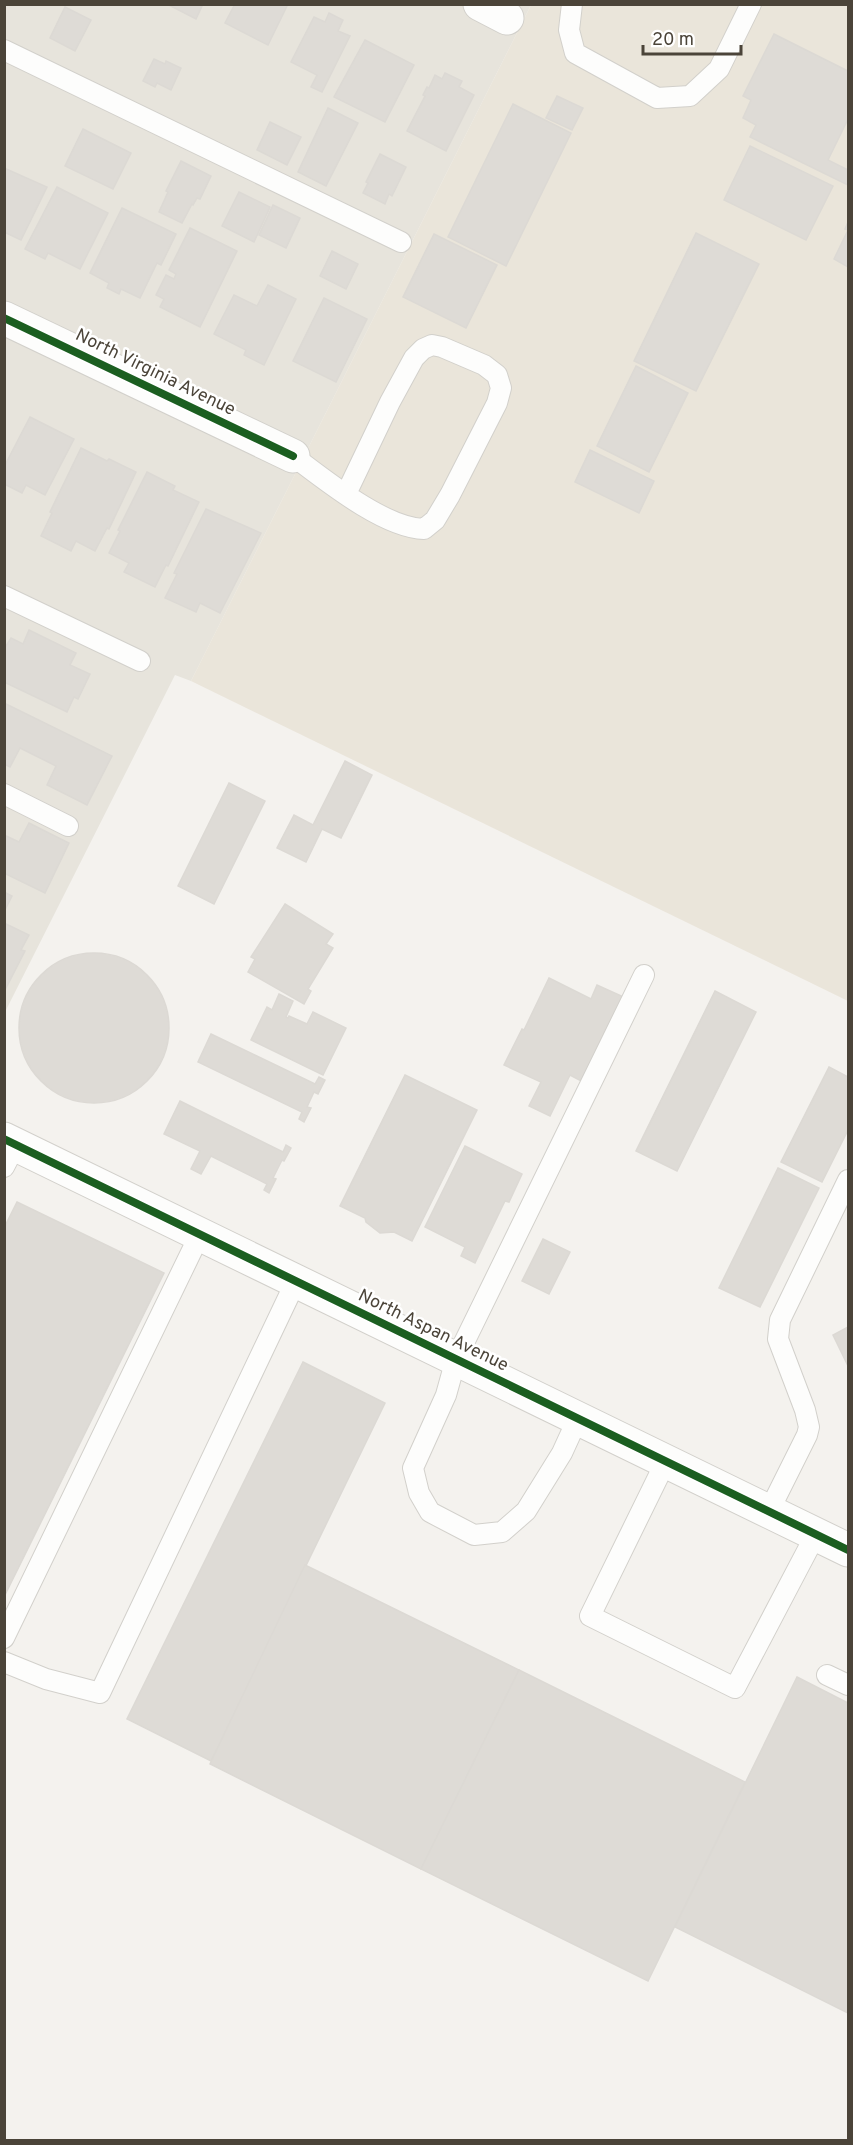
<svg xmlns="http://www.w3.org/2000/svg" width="853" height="2145" viewBox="0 0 853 2145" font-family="Overpass,sans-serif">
<rect width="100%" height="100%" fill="#f4f2ee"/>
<path fill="#e7e4dc" d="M5,5H531L191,681L175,675L5,1012Z"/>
<path fill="#eae5da" d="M531,5H848V1001L191,681Z"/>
<g fill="#dedbd6" stroke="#dcd9d4" stroke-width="1.5">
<path d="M167,4H203L196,19Z"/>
<path d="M235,4H288L268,45L225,23Z"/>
<path d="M65,7L91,20L75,51L50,38Z"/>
<path d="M329,13L343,20L338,31L350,36L322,92L311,87L317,75L291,62L314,17L325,22Z"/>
<path d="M774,34L848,71V119L828,160L848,170V185L750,137L756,125L743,118L751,100L743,96Z"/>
<path d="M365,40L414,65L385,122L334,97Z"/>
<path d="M154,59L165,64L166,61L181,68L171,90L157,83L155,87L143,81Z"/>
<path d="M445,73L462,81L459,87L474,95L446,151L407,131L425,96L423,95L427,87L429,88L435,75L442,79Z"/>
<path d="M557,96L583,108L572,130L546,118Z"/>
<path d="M513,104L571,133L506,266L448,237Z"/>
<path d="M328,108L358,123L326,186L298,172Z"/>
<path d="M270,122L301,137L287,165L257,150Z"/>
<path d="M83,129L131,153L113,189L65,166Z"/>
<path d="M750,146L833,186L806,240L724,200Z"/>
<path d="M380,154L406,167L392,196L389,194L385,204L363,193L368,183L366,182Z"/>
<path d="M181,161L211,176L200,199L197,198L193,205L192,204L182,223L159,212L168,192L166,191Z"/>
<path d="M4,168L47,187L21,240L4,232Z"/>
<path d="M57,187L108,213L80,269L48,253L45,259L25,249Z"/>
<path d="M239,192L270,207L254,242L222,226Z"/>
<path d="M273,205L300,218L286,248L259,235Z"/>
<path d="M122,208L176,234L161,265L157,263L140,298L121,289L119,294L107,288L109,283L90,273Z"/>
<path d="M848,222V267L834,259L848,230L845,229Z"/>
<path d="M190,228L237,251L200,327L160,307L164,299L156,295L166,275L174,279L176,274L169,270Z"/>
<path d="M696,233L759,264L696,391L634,361Z"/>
<path d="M434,234L497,265L466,328L403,297Z"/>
<path d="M332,251L358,264L346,289L320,276Z"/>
<path d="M268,285L296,299L264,365L244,355L246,350L214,334L234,295L257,306Z"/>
<path d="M324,298L367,319L336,382L293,361Z"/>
<path d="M636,366L688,393L649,472L597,446Z"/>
<path d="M30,417L74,439L45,495L26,485L22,493L4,484V467Z"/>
<path d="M81,448L107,461L109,459L136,472L109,529L107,528L95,551L76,541L71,551L41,536L52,513L50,512Z"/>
<path d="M590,450L654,481L639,513L575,482Z"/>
<path d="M147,472L175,486L173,490L199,502L168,566L166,565L155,587L124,572L129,563L109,553L120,531L118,530Z"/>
<path d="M206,509L261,533L220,613L200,603L196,612L165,598L177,574L174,573Z"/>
<path d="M29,630L76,653L70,665L90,674L78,699L74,697L67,712L4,682V646H6L11,638L23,644Z"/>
<path d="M4,703L112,756L87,805L47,785L56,766L20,748L10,767L4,764Z"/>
<path d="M345,761L372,775L341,838L322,829L306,862L277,848L294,815L313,825Z"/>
<path d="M229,783L265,801L214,904L178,886Z"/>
<path d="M29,823L69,843L45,893L4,873V835L19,842Z"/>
<path d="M4,892L12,896L4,912Z"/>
<path d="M285,904L333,934L326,944L333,948L308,989L311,991L304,1004L248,972L255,959L251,957Z"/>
<path d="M4,923L29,935L21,950L25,951L4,992Z"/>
<circle cx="94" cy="1028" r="75"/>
<path d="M549,978L591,999L597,985L626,998L585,1083L570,1075L550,1116L529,1106L541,1082L504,1065L522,1029L524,1030Z"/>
<path d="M715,991L756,1012L677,1171L636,1151Z"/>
<path d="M279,994L293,1001L286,1017L288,1018L289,1016L307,1024L313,1012L346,1028L323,1075L251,1040L267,1007L272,1010Z"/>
<path d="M211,1034L315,1084L319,1077L325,1080L318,1094L314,1092L307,1107L311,1108L304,1122L299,1119L302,1112L198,1062Z"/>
<path d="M829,1067L848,1077V1130L822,1182L781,1162Z"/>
<path d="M405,1075L477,1110L412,1241L394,1232L380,1233L366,1222L365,1218L340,1206Z"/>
<path d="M180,1101L283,1152L286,1145L291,1148L284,1161L282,1160L273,1178L276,1179L269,1193L264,1190L267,1184L211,1156L201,1174L191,1169L200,1151L164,1134Z"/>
<path d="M465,1146L522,1174L509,1202L505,1201L475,1263L461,1256L465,1247L425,1227Z"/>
<path d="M778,1168L819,1188L760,1307L719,1288Z"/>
<path d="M17,1202L164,1273L4,1597V1228Z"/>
<path d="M543,1239L570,1252L549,1294L522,1281Z"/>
<path d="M848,1327V1366L833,1335Z"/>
<path d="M303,1362L385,1403L211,1761L127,1719Z"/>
<path d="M305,1565L519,1670L421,1869L210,1764Z"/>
<path d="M519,1670L745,1782L648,1981L421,1869Z"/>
<path d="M797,1677L848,1703V2013L675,1927Z"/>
</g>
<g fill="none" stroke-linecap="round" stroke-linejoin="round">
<g stroke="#d2d0cb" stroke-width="22">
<g id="service">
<path d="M572,4L569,30L575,53L657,98L690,96L719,69L751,4"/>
<path d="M4,50L401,242"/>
<path d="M293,456C325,480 384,528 424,529L435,520L450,495L497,403L501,388L497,375L484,365L442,347L432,345L423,349L414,358L390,402L346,494"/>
<path d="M4,596L140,661"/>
<path d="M4,794L68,826"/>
<path d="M4,1167L16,1144"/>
<path d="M578,1418L562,1453L526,1511L502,1532L474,1535L430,1512L419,1493L413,1468L446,1395L456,1359L644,975"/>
<path d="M666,1461L590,1616L735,1688L816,1534"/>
<path d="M769,1511L807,1435L809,1427L805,1410L778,1339L780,1320L848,1180"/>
<path d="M4,1638L200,1234"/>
<path d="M4,1662L46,1679L100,1693L296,1281"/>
<path d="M827,1675L848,1685"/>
</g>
</g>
<g stroke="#d2d0cb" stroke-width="35">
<g id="minor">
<path d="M480,4L507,18"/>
<path d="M4,318L293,456"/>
<path d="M4,1139L848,1550"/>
</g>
</g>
<use href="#service" stroke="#fdfdfc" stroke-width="20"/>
<use href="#minor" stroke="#fdfdfc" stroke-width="33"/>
<g stroke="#fff" stroke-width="11">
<g id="cycleway">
<path d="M4,318L293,456"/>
<path d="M4,1139L848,1550"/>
</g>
</g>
<use href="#cycleway" stroke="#1b5e20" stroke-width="8"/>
</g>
<g text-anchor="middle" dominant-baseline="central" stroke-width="5" stroke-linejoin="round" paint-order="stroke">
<g font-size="18" fill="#4b4439" stroke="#fff">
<text transform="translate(155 373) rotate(26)">North Virginia Avenue</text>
<text transform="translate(433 1331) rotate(26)">North Aspan Avenue</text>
</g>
</g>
<rect width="853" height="2145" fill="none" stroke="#4b4439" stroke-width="12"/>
<path d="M643 45v9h98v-9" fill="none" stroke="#4b4439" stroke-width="3"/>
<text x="652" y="45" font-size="18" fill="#4b4439" stroke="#ffffff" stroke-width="4.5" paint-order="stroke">20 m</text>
</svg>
